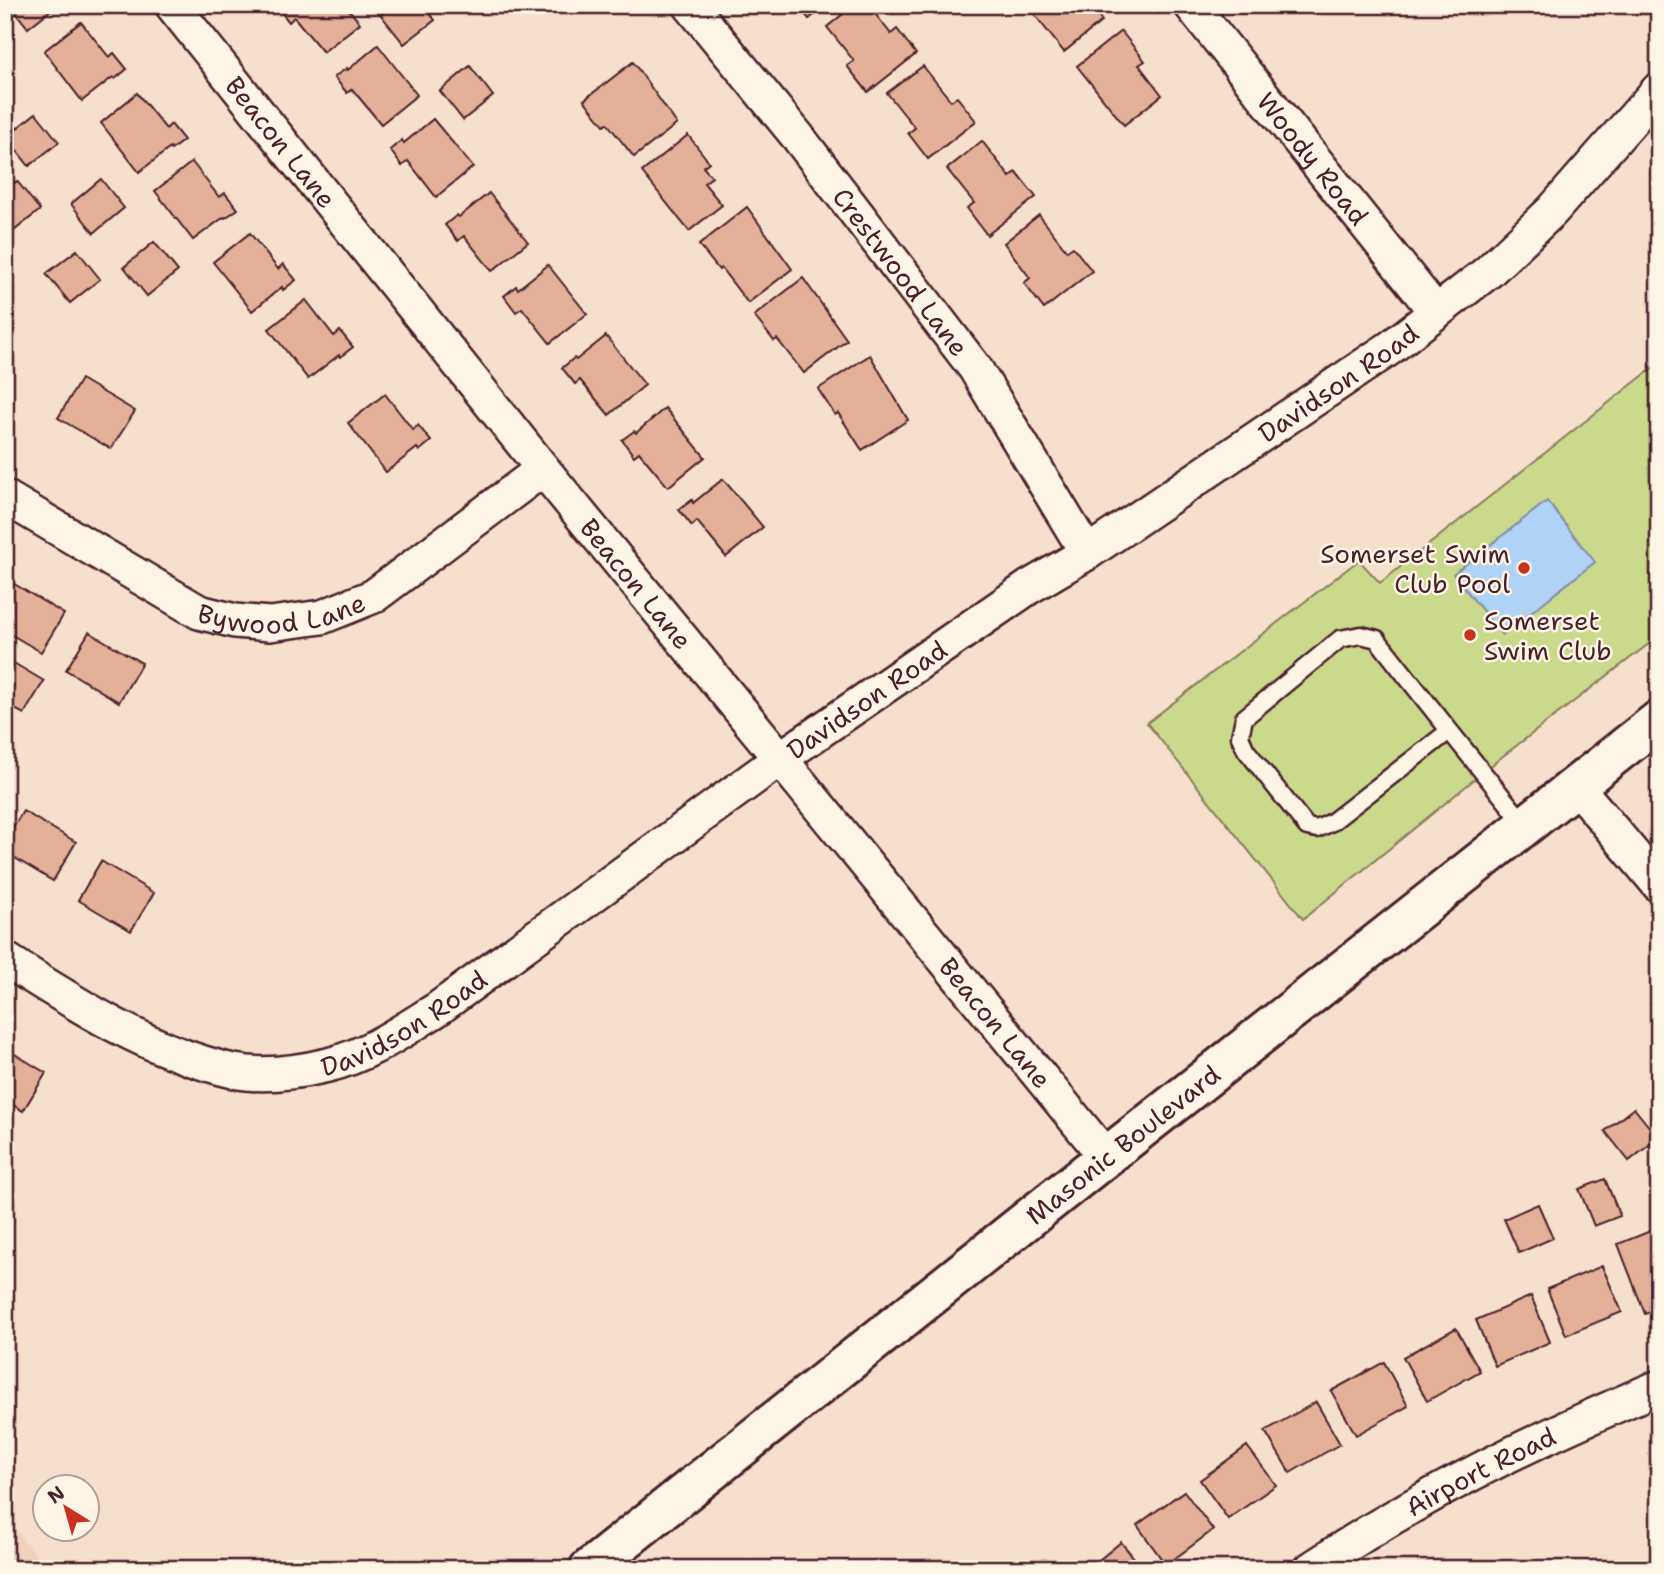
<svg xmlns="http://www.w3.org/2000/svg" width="1664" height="1574" viewBox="0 0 1664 1574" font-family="'Shantell Sans',sans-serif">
<rect width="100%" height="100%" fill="#f5e0ce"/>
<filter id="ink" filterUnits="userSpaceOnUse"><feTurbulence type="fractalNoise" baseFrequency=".0143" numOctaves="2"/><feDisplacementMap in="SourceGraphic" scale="14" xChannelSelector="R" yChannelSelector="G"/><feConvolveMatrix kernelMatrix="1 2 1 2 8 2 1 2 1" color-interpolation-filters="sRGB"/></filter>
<g filter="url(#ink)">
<path fill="#f0d2be" d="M5,1516L47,1569H5Z"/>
<path fill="#cbd98c" stroke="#8a7c5c" stroke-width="2" d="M1659,363V636L1503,756L1303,919L1147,723L1359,560L1380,583Z"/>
<path fill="#afd2f7" stroke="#878aa5" stroke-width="2" d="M1547,501L1595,562L1502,635L1453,574Z"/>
<g fill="#e4b098" stroke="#4a1f2b" stroke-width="2">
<path d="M10,5H57L28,28Z"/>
<path d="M345,5L360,23L323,52L294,17L289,22L276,6Z"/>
<path d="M393,5H423L435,20L404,44L381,15Z"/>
<path d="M798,5H827L809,19Z"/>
<path d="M854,5H868L891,34L897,29L916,54L868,92L847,66L854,61L827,27Z"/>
<path d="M1027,5H1090L1102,21L1064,52Z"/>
<path d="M81,22L109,57L114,53L127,69L115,79L113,77L82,101L44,51Z"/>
<path d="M1121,31L1145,61L1139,65L1162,95L1124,125L1077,66Z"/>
<path d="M378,45L417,95L381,124L352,89L347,93L334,77L347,68L348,70Z"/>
<path d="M633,62L677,124L634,157L607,123L604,125L584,100Z"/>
<path d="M470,66L493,96L463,120L440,91Z"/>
<path d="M923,66L951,101L957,97L976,121L928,159L908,133L915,128L887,93Z"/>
<path d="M137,93L166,129L171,124L184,140L171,150L170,148L139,172L101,123Z"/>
<path d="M36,113L59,142L29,166L6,137Z"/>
<path d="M433,119L473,167L436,197L408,161L402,166L390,150L402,140L404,143Z"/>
<path d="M688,135L709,162L703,167L712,177L704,183L722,205L689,231L642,172Z"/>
<path d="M982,141L1010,177L1016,172L1036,197L987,235L967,208L974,203L947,169Z"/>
<path d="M192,162L219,197L225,193L238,209L225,218L224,217L193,240L155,191Z"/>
<path d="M101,179L124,208L94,233L71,204Z"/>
<path d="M17,181L40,210L10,234L5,228V190Z"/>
<path d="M489,193L528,242L492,271L464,236L458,241L445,225L457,215L459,217Z"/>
<path d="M747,207L792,269L748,303L721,268L719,270L699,245Z"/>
<path d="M1039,215L1067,251L1073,247L1092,271L1044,309L1024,283L1030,278L1004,243Z"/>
<path d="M250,233L278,269L283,264L296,280L283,290L282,287L252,311L213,262Z"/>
<path d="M154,242L178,271L147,296L124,267Z"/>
<path d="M77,250L100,279L70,303L46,274Z"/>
<path d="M548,265L587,314L550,343L522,308L516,312L504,296L516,286L518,289Z"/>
<path d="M803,278L847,340L804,373L777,339L774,341L754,316Z"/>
<path d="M306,300L334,336L340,331L353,347L340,357L339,355L308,379L269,329Z"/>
<path d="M606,336L645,385L609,415L580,380L575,384L562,368L574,358L576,360Z"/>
<path d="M870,355L908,420L862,450L838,413L835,415L818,389Z"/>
<path d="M81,379L135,411L111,449L58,418Z"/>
<path d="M385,394L413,430L418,425L431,441L419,451L417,448L386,472L348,423Z"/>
<path d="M665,408L705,457L668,487L639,452L634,456L622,440L634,431L636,433Z"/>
<path d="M723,479L763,527L726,557L697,521L692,526L679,510L692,500L693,503Z"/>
<path d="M11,582L64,614L41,652L5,631V591Z"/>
<path d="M89,632L142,663L119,702L66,670Z"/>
<path d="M12,662L44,681L24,714L5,704V673Z"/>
<path d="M23,811L76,842L53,881L5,852V841Z"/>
<path d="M101,861L154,893L131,931L78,900Z"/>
<path d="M5,1048L46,1073L23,1111L5,1100Z"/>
<path d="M1634,1108L1658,1138L1629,1161L1605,1131Z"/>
<path d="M1605,1179L1620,1216L1594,1226L1579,1189Z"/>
<path d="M1538,1204L1553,1238L1519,1253L1504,1219Z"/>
<path d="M1658,1228L1659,1308L1645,1314L1618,1244Z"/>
<path d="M1602,1266L1622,1312L1566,1335L1547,1289Z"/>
<path d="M1531,1296L1550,1342L1495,1366L1476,1320Z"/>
<path d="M1456,1328L1480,1371L1427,1401L1403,1357Z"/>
<path d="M1384,1362L1408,1406L1356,1435L1331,1391Z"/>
<path d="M1316,1402L1340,1444L1290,1473L1265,1431Z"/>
<path d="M1247,1446L1276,1485L1228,1519L1200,1480Z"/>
<path d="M1184,1491L1213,1530L1166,1565L1137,1525Z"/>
<path d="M1121,1542L1143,1569H1088Z"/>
</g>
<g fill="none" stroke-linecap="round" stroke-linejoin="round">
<g stroke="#4a1f2b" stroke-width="21">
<path id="service" d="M1449,731L1332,822L1317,829L1307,827L1246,750L1240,737L1244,718L1340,639L1361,635L1377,639C1426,702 1476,764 1526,826"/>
</g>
<g stroke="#4a1f2b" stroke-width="38">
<g id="minor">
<path id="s1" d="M172,5L543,469L1106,1157"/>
<path id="s2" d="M690,5L798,137L975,368L1087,553"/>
<path id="s3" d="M1191,5L1436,312"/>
<path id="s4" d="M5,497L199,612L235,621L270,624L322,617L374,596L543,469"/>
<path d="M1576,786L1659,885"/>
<path id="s5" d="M5,959C75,1004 150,1052 233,1071C263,1077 299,1072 328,1065C368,1055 402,1031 436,1010L781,758L1029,587L1087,553L1390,348L1488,272L1552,211L1659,89"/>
<path id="s6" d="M1311,1569C1423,1493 1535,1440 1659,1387"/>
</g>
</g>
<g stroke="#4a1f2b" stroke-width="44">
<g id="tertiary">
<path id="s7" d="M589,1569L1106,1157L1659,720"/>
</g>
</g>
<use href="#service" stroke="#fcf5e5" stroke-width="16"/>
<use href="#minor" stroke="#fcf5e5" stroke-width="33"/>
<use href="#tertiary" stroke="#fcf5e5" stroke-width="38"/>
</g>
</g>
<g fill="#c8321e" stroke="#fcf5e5" stroke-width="2.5">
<circle cx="1524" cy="568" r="7"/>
<circle cx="1470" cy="635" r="7"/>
</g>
<g text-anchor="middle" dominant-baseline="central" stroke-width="5" stroke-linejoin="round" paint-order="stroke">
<g font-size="26" fill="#4a1f2b" stroke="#fcf5e5">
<text stroke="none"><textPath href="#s1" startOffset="175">Beacon Lane</textPath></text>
<text stroke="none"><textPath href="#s3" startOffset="196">Woody Road</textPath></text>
<text stroke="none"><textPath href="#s2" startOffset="340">Crestwood Lane</textPath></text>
<text stroke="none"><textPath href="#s5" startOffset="1572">Davidson Road</textPath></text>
<text stroke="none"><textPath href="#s1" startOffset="742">Beacon Lane</textPath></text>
<text stroke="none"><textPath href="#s4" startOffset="310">Bywood Lane</textPath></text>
<text stroke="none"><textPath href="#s5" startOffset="1004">Davidson Road</textPath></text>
<text stroke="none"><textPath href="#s5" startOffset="438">Davidson Road</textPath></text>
<text stroke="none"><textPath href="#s1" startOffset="1309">Beacon Lane</textPath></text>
<text stroke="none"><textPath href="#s7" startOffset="682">Masonic Boulevard</textPath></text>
<text stroke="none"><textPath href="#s6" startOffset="196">Airport Road</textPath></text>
</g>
<g font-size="26" fill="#4a1f2b" stroke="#fcf5e5" text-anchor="end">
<text x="1510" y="553">Somerset Swim<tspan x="1510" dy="30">Club Pool</tspan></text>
<text x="1484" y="620" text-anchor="start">Somerset<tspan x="1484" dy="30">Swim Club</tspan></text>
</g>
</g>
<rect width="1664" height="1574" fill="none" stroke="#fcf5e5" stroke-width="28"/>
<rect x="14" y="14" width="1636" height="1546" fill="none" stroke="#4a1f2b" stroke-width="2.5" filter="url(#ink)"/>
<g transform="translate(66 1508) rotate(323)"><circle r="33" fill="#fcf5e5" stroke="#b59f9b" stroke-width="2"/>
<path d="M0-5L12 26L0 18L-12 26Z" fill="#c8321e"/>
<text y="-10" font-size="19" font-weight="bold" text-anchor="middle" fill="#4a1f2b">N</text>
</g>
</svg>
